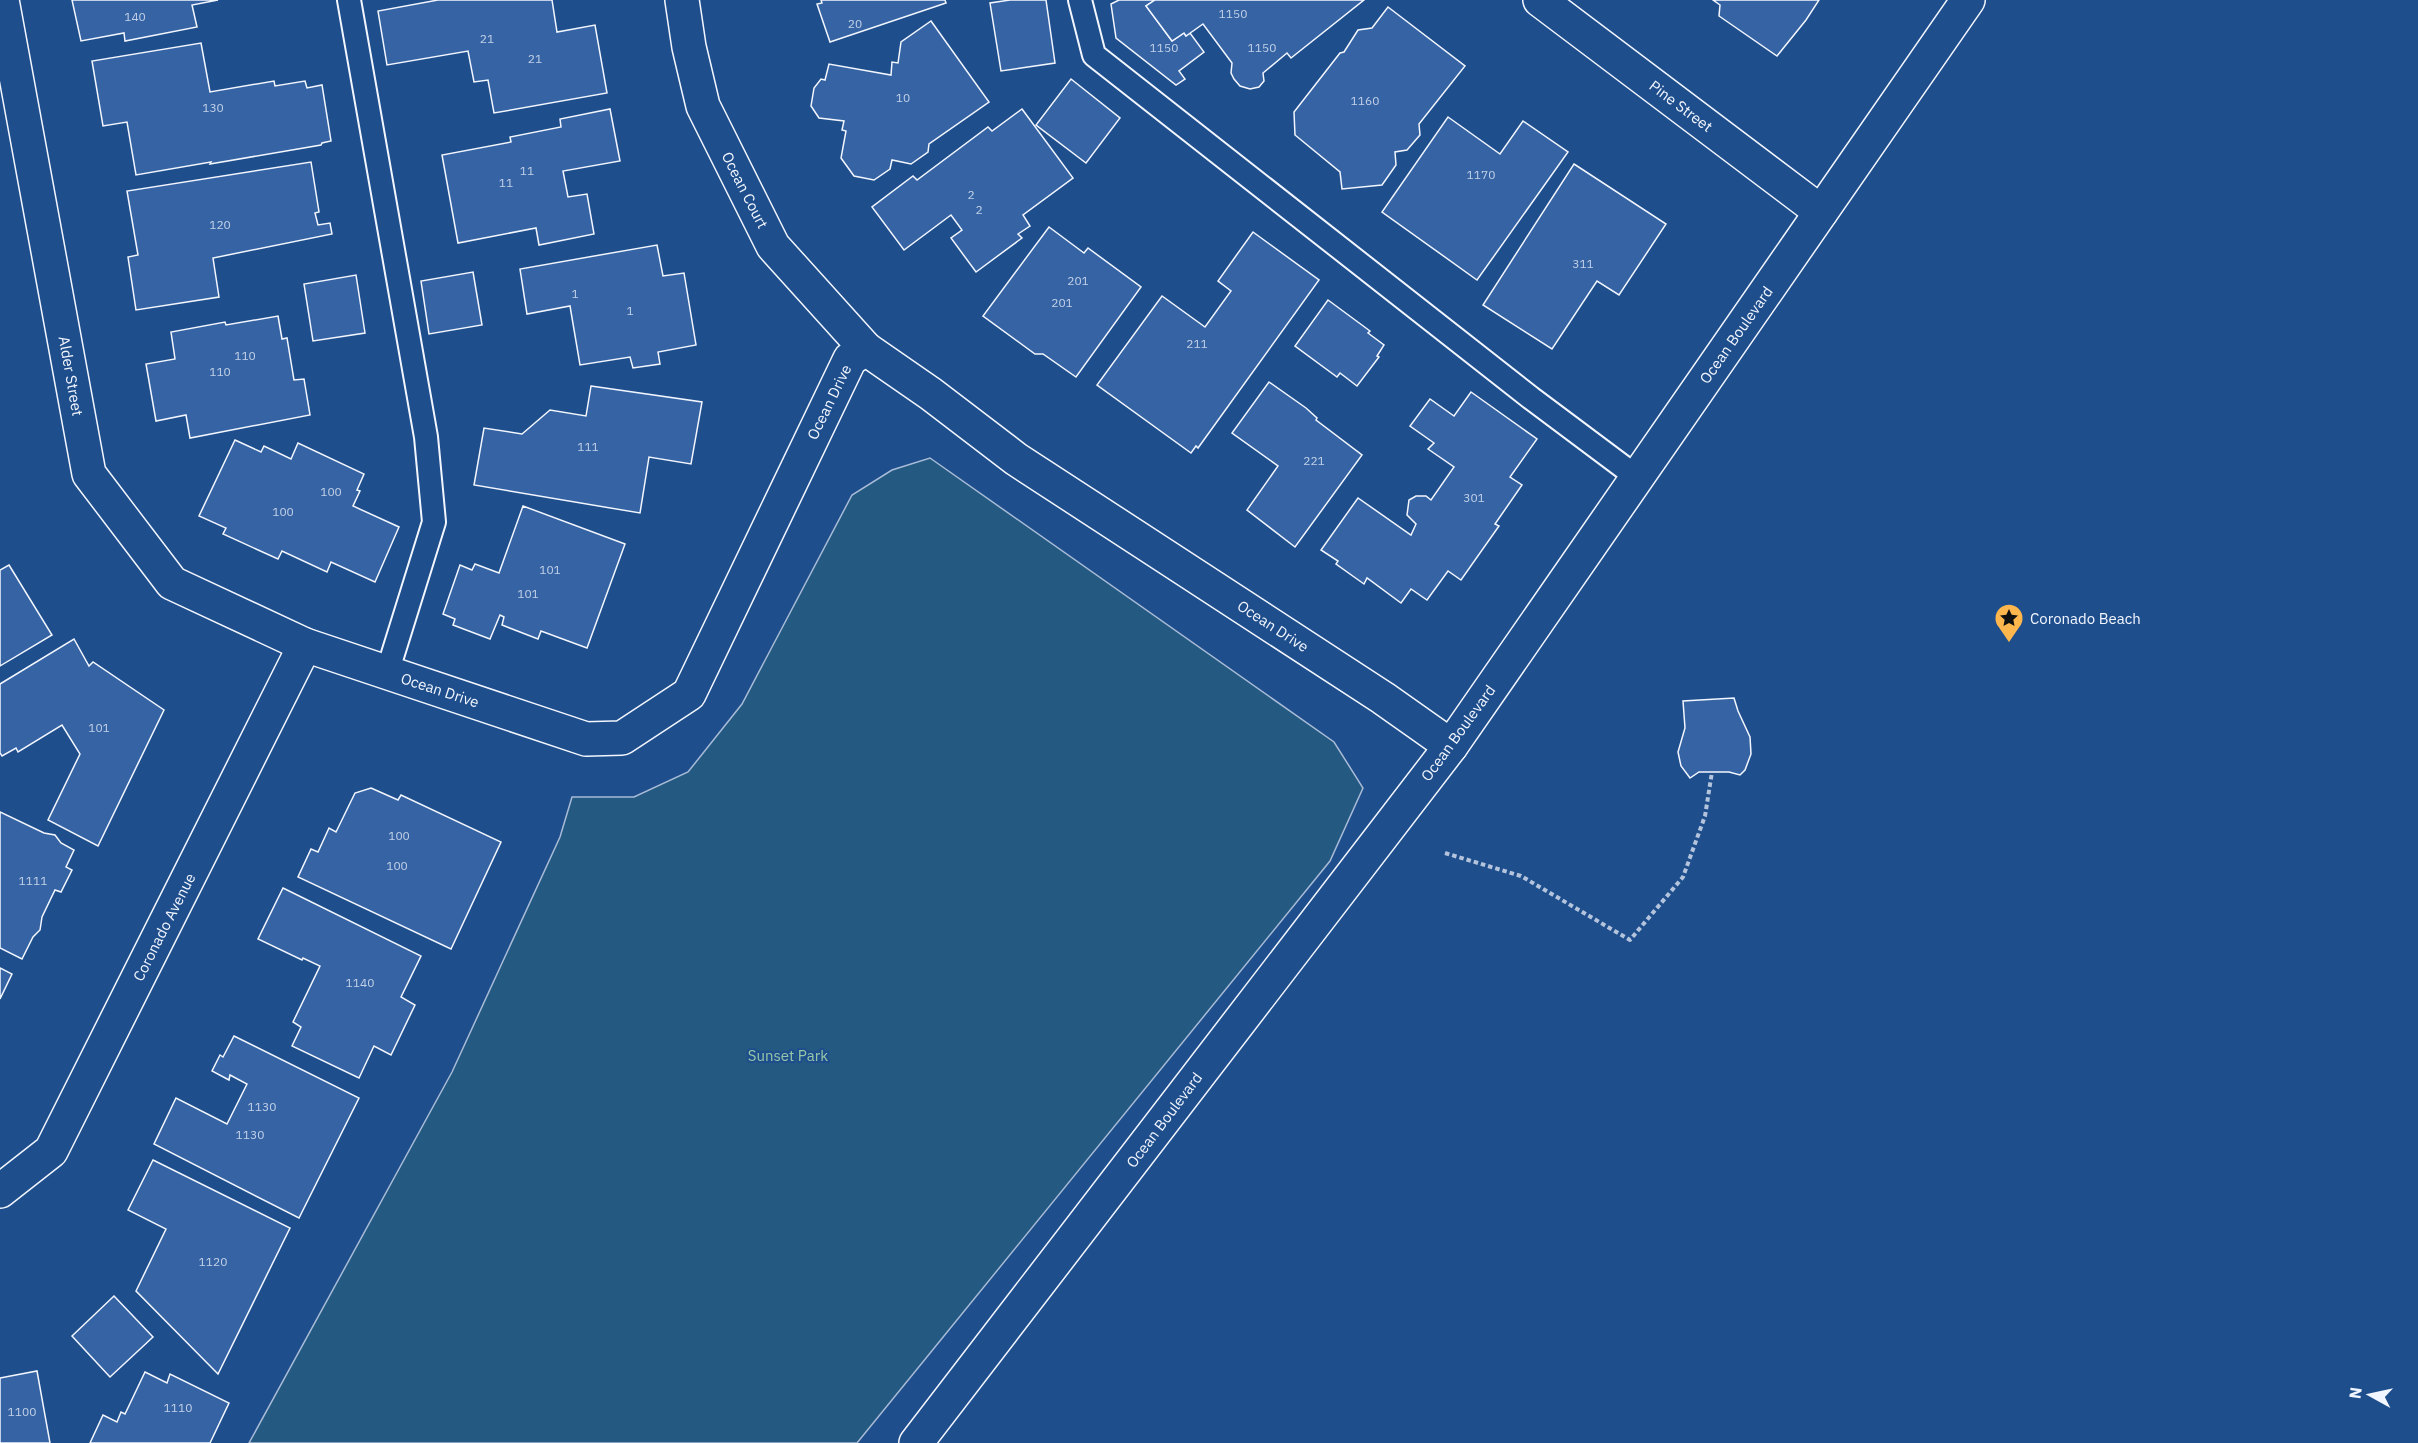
<svg xmlns="http://www.w3.org/2000/svg" width="2418" height="1443" viewBox="0 0 2418 1443" font-family="'IBM Plex Sans',sans-serif">
<rect width="100%" height="100%" fill="#1f4e8c"/>
<path fill="#245a82" stroke="#a8bbd7" stroke-width="1.5" d="M930,458L1334,742L1363,788L1330,861L857,1443H249L452,1072L560,837L572,797H634L688,772L742,704L852,495L892,470Z"/>
<g fill="#3563a3" stroke="#f2f6ff" stroke-width="1.5">
<path d="M72,0H218L192,5L197,27L125,41L124,33L81,41Z"/>
<path d="M438,0H552L557,32L595,25L607,93L494,113L488,80L474,82L468,51L387,65L378,11Z"/>
<path d="M821,0H945L946,3L830,42L817,4L822,3Z"/>
<path d="M1010,0H1046L1055,63L1001,71L990,3Z"/>
<path d="M1119,0H1155L1146,6L1172,41L1184,33L1186,36L1190,33L1204,52L1179,71L1185,79L1176,85L1116,38L1111,4Z"/>
<path d="M1155,0H1364L1291,58L1287,53L1263,73L1264,81L1259,87L1250,89L1240,86L1234,79L1231,73L1232,63L1203,24L1186,36L1184,33L1172,41L1146,6Z"/>
<path d="M1713,0H1819L1806,20L1777,56L1719,16L1720,5Z"/>
<path d="M1388,7L1465,66L1419,124L1420,135L1407,150L1395,152L1396,165L1382,185L1342,189L1340,172L1295,135L1294,112L1340,53L1344,52L1358,30L1372,28Z"/>
<path d="M931,21L989,102L929,144L928,152L911,164L892,160L890,169L874,180L854,176L841,158L846,131L842,130L844,121L819,118L811,106L814,88L821,79L825,80L829,64L891,75L892,62L898,63L901,42Z"/>
<path d="M201,43L210,92L274,81L275,86L305,81L307,88L322,85L331,141L322,143L321,145L210,164L211,162L136,175L127,122L103,126L92,61Z"/>
<path d="M1071,79L1120,118L1086,163L1036,125Z"/>
<path d="M610,109L620,161L563,171L568,197L587,194L594,234L539,245L536,228L458,243L442,155L511,142L510,137L561,127L560,119Z"/>
<path d="M1022,109L1073,178L1023,215L1030,226L1018,234L1022,238L976,272L951,238L962,230L951,215L904,250L872,207L913,176L917,180L988,127L992,131Z"/>
<path d="M1448,117L1500,154L1523,121L1568,152L1477,280L1382,212Z"/>
<path d="M311,162L319,212L315,213L318,225L330,223L332,234L213,258L219,297L136,310L128,257L138,255L127,191Z"/>
<path d="M1574,164L1666,224L1619,295L1597,281L1552,349L1483,305Z"/>
<path d="M1049,227L1084,253L1088,248L1141,287L1076,377L1043,354H1035L983,316Z"/>
<path d="M1253,232L1319,280L1198,448L1196,446L1191,453L1097,385L1162,296L1205,327L1231,291L1218,281Z"/>
<path d="M657,245L663,276L684,273L696,345L658,352L660,364L633,368L630,357L580,365L570,306L527,314L520,269Z"/>
<path d="M473,272L482,325L429,334L421,281Z"/>
<path d="M356,275L365,333L313,341L304,284Z"/>
<path d="M1328,300L1370,331L1368,333L1384,345L1377,356L1379,357L1357,386L1340,373L1337,377L1295,346Z"/>
<path d="M278,316L282,339L287,338L294,380L304,379L310,415L190,438L186,415L156,421L146,364L175,359L171,332L225,322L226,325Z"/>
<path d="M1269,382L1306,408L1317,418L1316,420L1362,455L1295,547L1247,510L1278,466L1232,433Z"/>
<path d="M591,386L702,402L691,464L649,457L640,513L474,485L484,428L522,434L550,410L586,416Z"/>
<path d="M1471,392L1537,439L1510,477L1522,485L1495,524L1499,526L1461,580L1448,571L1427,600L1411,589L1401,603L1367,578L1364,584L1336,564L1338,561L1321,550L1358,498L1411,535L1416,524L1407,515L1409,500L1416,496H1426L1431,500L1454,467L1428,449L1434,443L1410,426L1430,399L1454,416Z"/>
<path d="M235,440L261,452L264,446L291,459L298,443L364,474L357,490L360,491L353,506L399,527L375,582L331,562L327,572L282,551L278,559L223,534L226,528L199,516Z"/>
<path d="M523,506L625,544L587,648L541,631L538,639L502,625L504,617L500,615L490,639L453,625L455,619L443,614L460,565L472,570L475,564L499,573Z"/>
<path d="M9,565L52,635L0,666V570Z"/>
<path d="M74,639L89,666L93,662L164,710L98,846L48,820L80,754L62,725L18,752L16,748L2,756L0,753V684Z"/>
<path d="M1734,698L1738,711L1750,737L1751,754L1745,770L1740,775L1729,772H1699L1690,778L1681,766L1678,752L1685,728L1683,701Z"/>
<path d="M371,788L398,800L401,795L501,842L451,949L298,877L311,849L318,852L329,828L336,832L355,793Z"/>
<path d="M0,812L44,833L55,835L61,843L74,850L66,867L72,870L61,892L55,890L42,917L40,930L33,937L22,959L0,948Z"/>
<path d="M283,888L421,956L401,997L415,1005L391,1055L374,1046L359,1078L292,1046L301,1027L293,1022L320,966L303,958L302,960L258,939Z"/>
<path d="M0,968L12,974L0,999Z"/>
<path d="M234,1036L359,1098L299,1218L154,1144L176,1098L227,1124L247,1084L230,1075L229,1080L212,1071L220,1055L223,1057Z"/>
<path d="M153,1160L290,1228L218,1374L136,1291L166,1229L128,1210Z"/>
<path d="M114,1296L153,1337L110,1377L72,1336Z"/>
<path d="M37,1371L50,1443H0V1378Z"/>
<path d="M145,1372L167,1383L170,1374L229,1403L210,1443H90L103,1415L117,1422L121,1412L125,1414Z"/>
</g>
<g fill="none" stroke-linecap="round" stroke-linejoin="round">
<g stroke="#f2f6ff" stroke-width="26">
<g id="lane">
<path d="M349,0L426,437L434,522L387,673"/>
<path d="M1080,0L1094,55L1531,398L1638,478"/>
</g>
</g>
<g stroke="#f2f6ff" stroke-width="36">
<g id="street">
<path d="M2,0L89,474L172,583L305,645L586,739L622,738L689,694L850,359L866,349L931,394L1016,459L1383,698L1451,746L916,1443"/>
<path d="M682,0L689,47L703,106L773,246L866,349"/>
<path d="M0,1191L51,1151L305,645"/>
</g>
</g>
<g stroke="#f2f6ff" stroke-width="36">
<g id="secondary">
<path d="M1540,0L1821,212"/>
<path d="M1451,746L1968,0"/>
</g>
</g>
<path stroke="#b3c4dc" stroke-width="4" stroke-dasharray="4.5 3" stroke-linecap="butt" d="M1445,853L1521,876L1630,940L1683,877L1705,816L1712,772"/>
<use href="#lane" stroke="#1f4e8c" stroke-width="22"/>
<use href="#street" stroke="#1f4e8c" stroke-width="33"/>
<use href="#secondary" stroke="#1f4e8c" stroke-width="33"/>
</g>
<defs>
<g id="sight-pin" transform="scale(1.5)"><path d="M0 17L-7.5 6A9.5 9.5 0 1 1 7.5 6Z" fill="#ffb74d" stroke="#1f4e8c"/><path d="M0-6L1.8-2.2L6-1.7L2.9 1.2L3.7 5.4L0 3.3L-3.7 5.4L-2.9 1.2L-6-1.7L-1.8-2.2Z" fill="#111"/></g>
</defs>
<g fill-rule="evenodd">
<use href="#sight-pin" x="2009" y="618"/>
</g>
<g text-anchor="middle" dominant-baseline="central" stroke-width="4.5" stroke-linejoin="round" paint-order="stroke">
<g font-size="12" fill="#c3d1e8">
<text x="1233" y="13">1150</text>
<text x="135" y="16">140</text>
<text x="855" y="23">20</text>
<text x="487" y="38">21</text>
<text x="1164" y="47">1150</text>
<text x="1262" y="47">1150</text>
<text x="535" y="58">21</text>
<text x="903" y="97">10</text>
<text x="1365" y="100">1160</text>
<text x="213" y="107">130</text>
<text x="527" y="170">11</text>
<text x="1481" y="174">1170</text>
<text x="506" y="182">11</text>
<text x="971" y="194">2</text>
<text x="979" y="209">2</text>
<text x="220" y="224">120</text>
<text x="1583" y="263">311</text>
<text x="1078" y="280">201</text>
<text x="575" y="293">1</text>
<text x="1062" y="302">201</text>
<text x="630" y="310">1</text>
<text x="1197" y="343">211</text>
<text x="245" y="355">110</text>
<text x="220" y="371">110</text>
<text x="588" y="446">111</text>
<text x="1314" y="460">221</text>
<text x="331" y="491">100</text>
<text x="1474" y="497">301</text>
<text x="283" y="511">100</text>
<text x="550" y="569">101</text>
<text x="528" y="593">101</text>
<text x="99" y="727">101</text>
<text x="399" y="835">100</text>
<text x="397" y="865">100</text>
<text x="33" y="880">1111</text>
<text x="360" y="982">1140</text>
<text x="262" y="1106">1130</text>
<text x="250" y="1134">1130</text>
<text x="213" y="1261">1120</text>
<text x="178" y="1407">1110</text>
<text x="22" y="1411">1100</text>
</g>
<g font-size="15" fill="#f2f6ff" stroke="#1f4e8c">
<text transform="translate(1681 106) rotate(37)">Pine Street</text>
<text transform="translate(745 190) rotate(63)">Ocean Court</text>
<text transform="translate(1736 335) rotate(-55)">Ocean Boulevard</text>
<text transform="translate(71 376) rotate(80)">Alder Street</text>
<text transform="translate(829 402) rotate(-64)">Ocean Drive</text>
<text transform="translate(1273 626) rotate(33)">Ocean Drive</text>
<text transform="translate(440 690) rotate(18)">Ocean Drive</text>
<text transform="translate(1458 733) rotate(-54)">Ocean Boulevard</text>
<text transform="translate(164 927) rotate(-63)">Coronado Avenue</text>
<text transform="translate(1164 1120) rotate(-53)">Ocean Boulevard</text>
</g>
<g font-size="15" fill="#f2f6ff" stroke="#1f4e8c" text-anchor="start">
<text x="2030" y="618">Coronado Beach</text>
</g>
<g font-size="15" fill="#97c8a6" stroke="#1f4e8c">
<text x="788" y="1055">Sunset Park</text>
</g>
</g>
<g transform="translate(2370 1395) rotate(278)" stroke="#1f4e8c" stroke-width="4.5" paint-order="stroke">
<path d="M0-4.5L10 22L0 15L-10 22Z" fill="#f2f6ff"/>
<text y="-9" font-size="16" font-weight="bold" text-anchor="middle" fill="#f2f6ff">N</text>
</g>
</svg>
